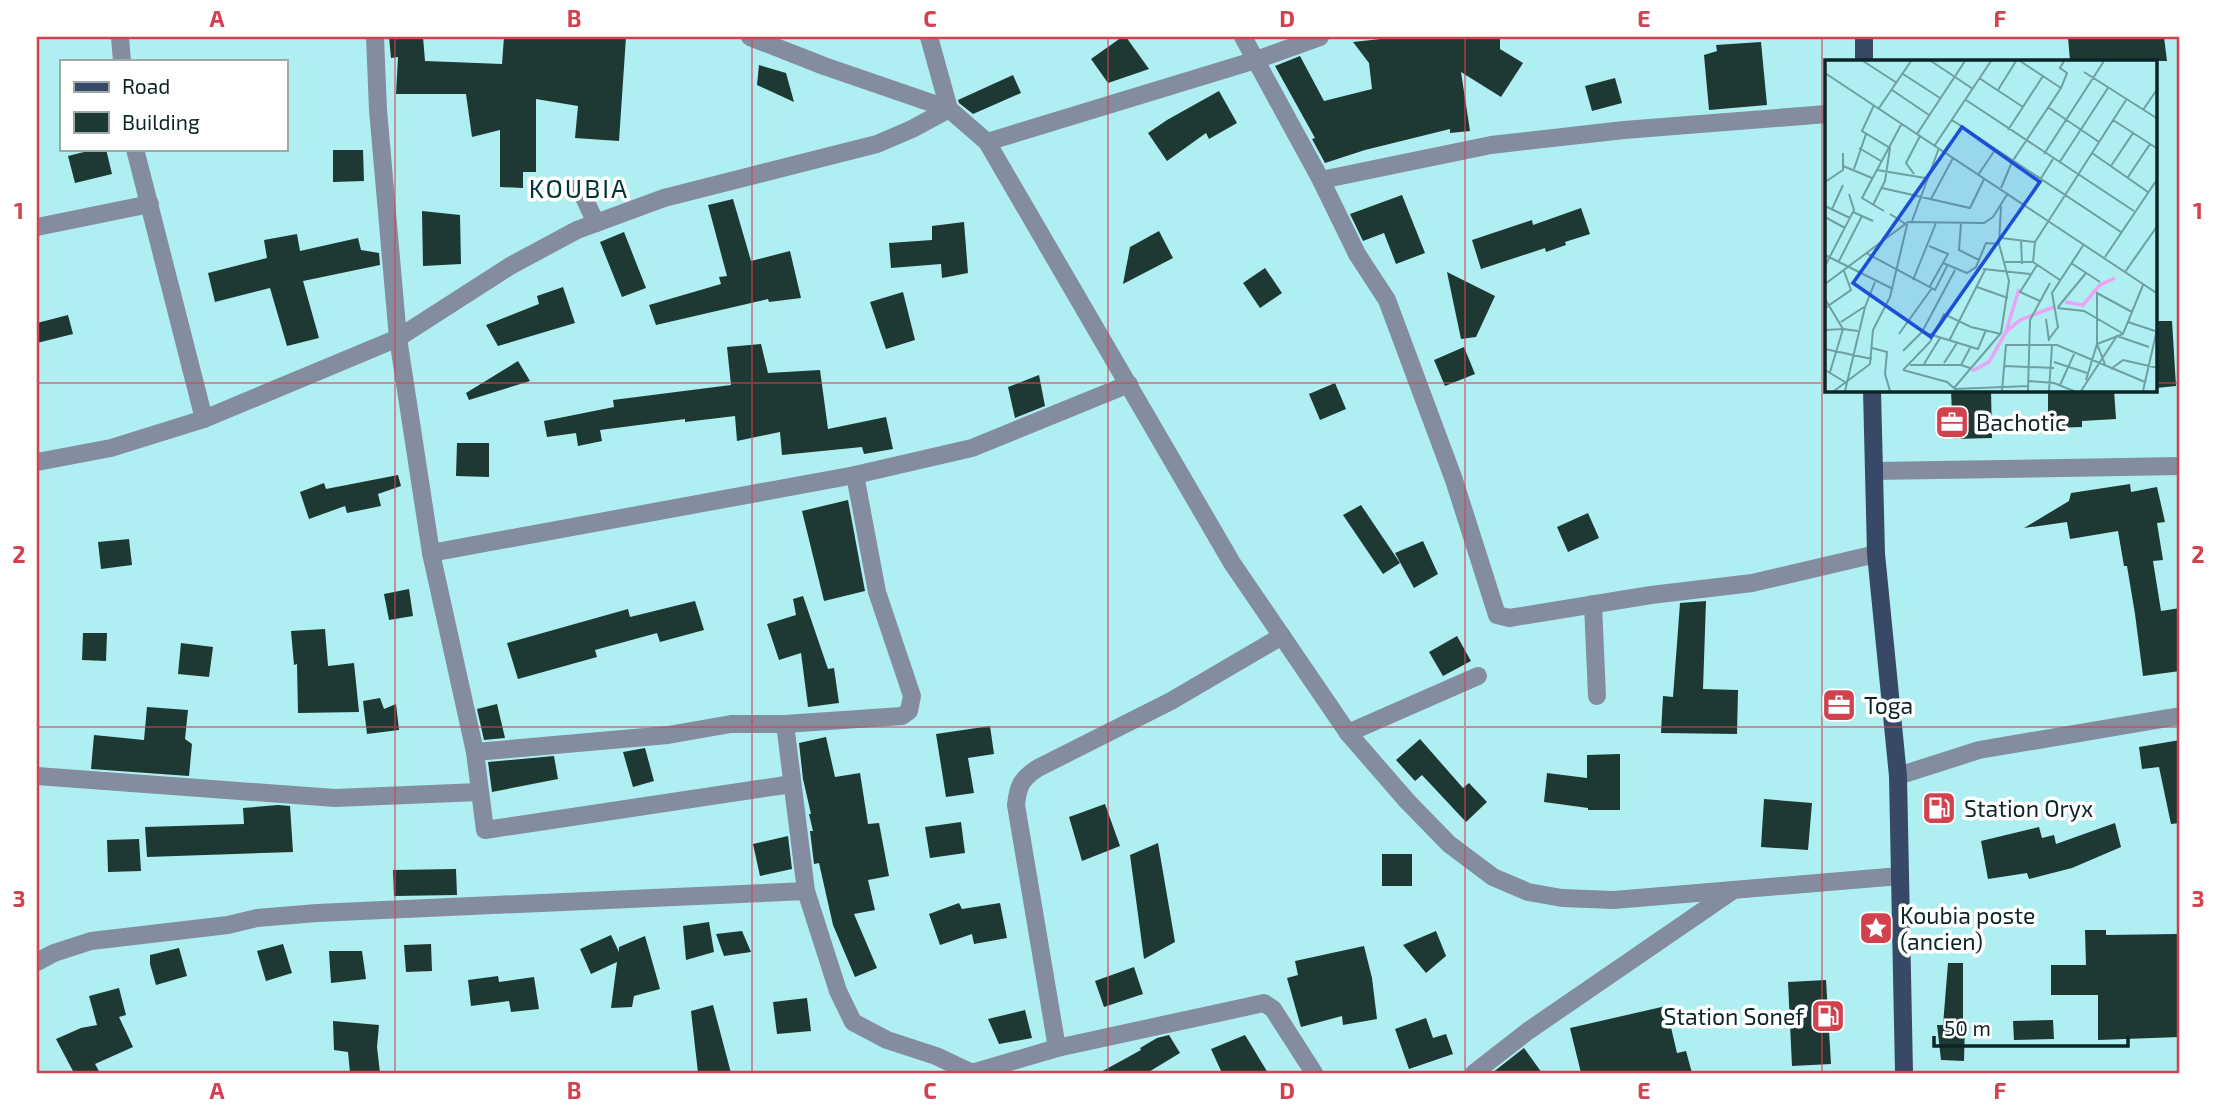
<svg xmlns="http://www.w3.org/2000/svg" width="2217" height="1110" viewBox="0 0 2217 1110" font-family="'Exo 2',sans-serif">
<rect width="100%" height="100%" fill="#afeff2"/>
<g fill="#1e3833">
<path d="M389,37H423L425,61L502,64L504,37H626L619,141L575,138L578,106L536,99V172H523V188L500,187V130L472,137L466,94H396L398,57L391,58Z"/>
<path d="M1122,37H1126L1149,69L1108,83L1091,59Z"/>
<path d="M1399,37H1500V49L1523,63L1501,97L1461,72L1470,131L1450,133V129L1365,150L1325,163L1312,139L1315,138L1275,66L1300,56L1324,101L1372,89L1369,63L1353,42Z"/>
<path d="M2068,37H2164L2167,61H2070Z"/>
<path d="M1761,42L1767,105L1709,110L1704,55L1717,51L1716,45Z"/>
<path d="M759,65L786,73L794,102L757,85Z"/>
<path d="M1013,75L1021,93L973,114L959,103L958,100Z"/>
<path d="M1615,78L1622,103L1592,111L1585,86Z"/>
<path d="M1219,91L1237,123L1209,139L1206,133L1167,161L1148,133L1167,120Z"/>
<path d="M96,149H106L112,174L75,183L68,156Z"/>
<path d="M333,150H363L364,181L333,182Z"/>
<path d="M1402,195L1425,253L1396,264L1384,233L1363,241L1350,214Z"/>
<path d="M733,199L751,261L790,251L801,298L769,302L768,299L656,325L649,305L721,284L719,277L727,276L708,205Z"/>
<path d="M1581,208L1590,234L1565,242L1566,245L1546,252L1545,248L1481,269L1472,240L1532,220L1533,225Z"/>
<path d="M422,211L460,215L461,264L423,266Z"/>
<path d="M964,222L968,273L942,278L941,264L891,268L889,243L932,240V226Z"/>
<path d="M1159,231L1173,258L1123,284L1130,247Z"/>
<path d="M624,232L646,288L622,297L600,242Z"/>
<path d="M297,234L300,251L358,238L361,250L379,253L380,265L303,281L319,338L287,346L270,288L215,302L208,273L267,258L264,240Z"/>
<path d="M1265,268L1282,293L1260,308L1243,283Z"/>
<path d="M1447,272L1495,296L1476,337L1461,339Z"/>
<path d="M563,287L575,323L498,346L486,325L539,304L537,296Z"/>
<path d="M903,292L915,340L886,349L870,302Z"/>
<path d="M68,315L73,334L37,343V323Z"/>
<path d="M2156,321H2172L2176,386L2156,388Z"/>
<path d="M761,344L768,373L820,370L828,429L886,417L893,449L864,454L862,447L782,455L780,432L737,441L735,416L685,422V419L600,430L602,441L578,446L576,433L547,437L544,421L614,407L613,400L731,385L727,347Z"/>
<path d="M1464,347L1475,374L1445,386L1434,360Z"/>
<path d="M518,361L530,381L469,400L466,393Z"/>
<path d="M1039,375L1045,406L1015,418L1008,387Z"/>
<path d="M1335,383L1346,409L1320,420L1309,394Z"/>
<path d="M1951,390H1991L1992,438L1953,439Z"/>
<path d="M2048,390H2114L2116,419L2082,421V427L2048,428Z"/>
<path d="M457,443H489V477L456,476Z"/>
<path d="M398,475L401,486L378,494L381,506L347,513L345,506L309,519L300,492L324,483L326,489Z"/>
<path d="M2130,484L2131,492L2157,487L2165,522L2157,523L2163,560L2153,561L2161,611L2180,608V671L2143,676L2135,614L2127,566H2124L2118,531L2070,539L2067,522L2024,528L2069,501L2071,493Z"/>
<path d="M848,500L865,591L824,601L802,511Z"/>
<path d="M1361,505L1400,563L1383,574L1343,515Z"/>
<path d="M1588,513L1599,538L1568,552L1557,527Z"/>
<path d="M129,539L132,565L101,569L98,542Z"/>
<path d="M1423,541L1438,574L1414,588L1395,553Z"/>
<path d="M409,589L413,616L389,620L384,594Z"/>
<path d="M803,596L828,669L834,668L839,703L808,707L801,653L779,660L767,624L796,615L793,599Z"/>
<path d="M695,601L704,630L660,642L657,633L595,650L597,657L518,679L507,643L628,609L630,617Z"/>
<path d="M1706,601L1703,689L1738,690L1737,734L1661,733L1663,696L1673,697L1680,603Z"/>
<path d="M325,629L328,666L354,663L359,712L298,713L297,664L294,665L291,631Z"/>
<path d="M83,633H107L106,661L82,660Z"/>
<path d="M1457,636L1471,661L1443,676L1429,652Z"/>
<path d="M181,643L213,647L209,677L178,674Z"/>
<path d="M380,698L384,709L396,704L399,730L367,734L363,701Z"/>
<path d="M497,704L505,738L484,740L477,709Z"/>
<path d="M147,707L188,710L185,739L192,744L189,776L91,769L94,735L144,740Z"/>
<path d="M990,726L994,754L968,758L974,793L946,797L936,734Z"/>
<path d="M826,737L835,777L860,773L868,824L879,823L889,876L868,880L875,910L854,914L877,968L855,977L833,925L819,863L814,864L810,831H813L809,814H811L803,779L799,743Z"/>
<path d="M1420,739L1463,788L1469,783L1487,802L1466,822L1422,775L1415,781L1396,760Z"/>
<path d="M2180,740V823L2171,824L2159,767L2142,769L2139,747Z"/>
<path d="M645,748L654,781L633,787L623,752Z"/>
<path d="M1620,754V810H1588V808L1544,802L1547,773L1587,778V755Z"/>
<path d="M554,756L558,779L492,792L488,762Z"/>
<path d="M1764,799L1812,803L1808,850L1761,847Z"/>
<path d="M1105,804L1120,846L1082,861L1069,817Z"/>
<path d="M278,805L290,806L293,852L147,857L145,827L244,824L243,808Z"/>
<path d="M961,822L965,853L930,858L925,827Z"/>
<path d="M2115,823L2121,847L2072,868L2029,879L2027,873L1988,879L1981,841L2039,827L2042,838L2054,835L2056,844Z"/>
<path d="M788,836L792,869L760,876L753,844Z"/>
<path d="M139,839L141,871L108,872L107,840Z"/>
<path d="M1158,843L1175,942L1144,959L1130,855Z"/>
<rect x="1382" y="854" width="30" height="32"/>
<path d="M456,869L457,895L394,896L393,870Z"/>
<path d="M959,903L962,909L1000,903L1007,938L974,944L972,934L940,945L929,914Z"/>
<path d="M709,922L714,952L686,960L683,926Z"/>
<path d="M2085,930H2106V935L2177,934L2180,1037L2098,1040V995H2051V965H2086Z"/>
<path d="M742,931L751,952L724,956L716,934Z"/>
<path d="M1436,931L1446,956L1426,973L1403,945Z"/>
<path d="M611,935L619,952V947L645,936L660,989L634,996L632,1007L611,1008L617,962L591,974L580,949Z"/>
<path d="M283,944L292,973L266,981L257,951Z"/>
<path d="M431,944L432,971L406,972L404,945Z"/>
<path d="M1364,946L1372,978L1377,1019L1343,1025L1342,1016L1301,1027L1287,978L1298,975L1295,961Z"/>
<path d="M179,948L187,976L156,985L150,964V955Z"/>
<path d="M329,951H362L366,979L331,983Z"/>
<path d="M1948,963H1963V1023H1965L1964,1061L1941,1060L1937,1025H1943Z"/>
<path d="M1134,967L1143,994L1104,1007L1095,981Z"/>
<path d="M498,976L499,982L534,977L539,1009L511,1012L509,1001L471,1006L468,980Z"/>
<path d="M1826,980L1831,1064L1792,1066L1788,982Z"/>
<path d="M119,988L126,1015L119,1017L133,1047L95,1064L100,1073H74L56,1039L81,1028L97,1025L89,996Z"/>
<path d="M807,998L811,1031L777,1034L773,1002Z"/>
<path d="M713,1005L731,1073H698L691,1011Z"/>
<path d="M1666,1006L1677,1053L1686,1051L1692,1073H1581L1570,1028Z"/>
<path d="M1025,1010L1032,1038L999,1044L988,1019Z"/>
<path d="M1426,1018L1433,1038L1446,1034L1453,1054L1409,1069L1395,1029Z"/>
<path d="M2053,1020L2054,1039L2014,1040L2013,1021Z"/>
<path d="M333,1021L379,1025L377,1047L380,1073H350L348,1052L334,1050Z"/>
<path d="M1169,1035L1180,1053L1147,1073H1099L1141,1050L1140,1048L1157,1038Z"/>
<path d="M1245,1035L1268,1073H1222L1211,1049Z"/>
<path d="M1524,1048L1542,1073H1492Z"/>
</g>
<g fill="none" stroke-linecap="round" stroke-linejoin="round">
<g stroke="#838d9f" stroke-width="18">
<path d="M120,37L122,61"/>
<path d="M375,37L378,110L398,338L431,553L475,752L485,830L792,784"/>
<path d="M750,37L824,66L949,109L987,142L1232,563L1348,733L1407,801L1449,844L1493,877L1528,892L1562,898L1614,900L1900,876"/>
<path d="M1243,37L1321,180L1357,254L1387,300L1454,480L1497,615L1509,618L1651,595L1752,583L1876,554"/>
<path d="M987,142L1256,60L1320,37"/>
<path d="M135,149L204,419"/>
<path d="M1321,180L1491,145L1624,130L1827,114"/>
<path d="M579,187L596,223"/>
<path d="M37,227L150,204"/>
<path d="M37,462L111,448L204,419L398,338L510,266L577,230L664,198L877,144L912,129L949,109L929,37"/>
<path d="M1874,471L2180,466"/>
<path d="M431,553L855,475L972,448L1129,384"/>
<path d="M1593,604L1597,696"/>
<path d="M785,724L806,891L838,991L853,1022L887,1040L936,1056L972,1073L1057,1048L1264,1003L1273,1009L1314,1073"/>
<path d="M1348,733L1478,676"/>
<path d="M475,752L668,735L731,724H785L902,716L909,711L912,696L877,592L855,475"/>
<path d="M37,776L335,798L479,792"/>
<path d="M1898,776L1979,750L2180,716"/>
<path d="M37,962L54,953L91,941L228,925L257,918L317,913L806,891"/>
<path d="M1057,1048L1016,805C1018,786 1021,779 1038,768L1171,701L1282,636"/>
<path d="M1474,1073L1528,1031L1732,891"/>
</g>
<g stroke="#374966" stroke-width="18">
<path d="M1864,37V61"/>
<path d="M1872,390L1876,554L1898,776L1904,1073"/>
</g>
</g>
<path fill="none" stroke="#d2424e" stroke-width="2" stroke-opacity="0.55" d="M395,37V1073M752,37V1073M1108,37V1073M1465,37V1073M1822,37V1073M37,383H1827M2156,383H2180M37,727H2180"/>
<defs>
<g id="office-square" transform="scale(1.75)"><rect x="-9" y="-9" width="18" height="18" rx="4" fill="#d2424e" stroke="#fff"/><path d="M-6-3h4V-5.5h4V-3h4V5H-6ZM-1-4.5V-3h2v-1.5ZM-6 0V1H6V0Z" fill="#fff"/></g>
<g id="fuel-square" transform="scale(1.75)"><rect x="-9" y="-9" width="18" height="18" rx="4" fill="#d2424e" stroke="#fff"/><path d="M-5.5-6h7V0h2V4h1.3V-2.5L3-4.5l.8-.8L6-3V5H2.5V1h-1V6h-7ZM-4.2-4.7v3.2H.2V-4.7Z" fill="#fff"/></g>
<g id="sight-square" transform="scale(1.75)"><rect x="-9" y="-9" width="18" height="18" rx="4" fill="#d2424e" stroke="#fff"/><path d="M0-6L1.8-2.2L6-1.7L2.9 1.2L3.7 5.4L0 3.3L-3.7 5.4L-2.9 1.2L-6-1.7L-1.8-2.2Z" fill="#fff"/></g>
</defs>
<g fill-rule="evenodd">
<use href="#office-square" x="1952" y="422"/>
<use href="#office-square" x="1839" y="705"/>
<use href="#fuel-square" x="1939" y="808"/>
<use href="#sight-square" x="1876" y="928"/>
<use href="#fuel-square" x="1828" y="1016"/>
</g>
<g text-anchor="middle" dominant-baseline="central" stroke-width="7" stroke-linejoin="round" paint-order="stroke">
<g font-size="23" fill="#0c2628" stroke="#fff" text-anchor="start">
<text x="1976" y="422">Bachotic</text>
<text x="1864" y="705">Toga</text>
<text x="1964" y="808">Station Oryx</text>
<text x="1900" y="915">Koubia poste<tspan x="1900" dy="26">(ancien)</tspan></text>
<text x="1804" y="1016" text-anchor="end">Station Sonef</text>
</g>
<g font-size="26" letter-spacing="2" fill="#003436" stroke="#fff">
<text x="579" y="187">KOUBIA</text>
</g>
</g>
<g transform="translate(1825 60)">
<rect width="332" height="332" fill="#afeff2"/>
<path fill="none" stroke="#e9a4f8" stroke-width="3.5" d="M240,242L258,245L275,225L290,218M181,272L194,229M147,311L164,302L181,272L195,260L229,247"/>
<path fill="none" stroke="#6e9fa1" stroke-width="2" d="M38,1L72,23M106,1L148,29M195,1L236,28M259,12L333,59M0,13L333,234M78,14L115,38M154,18L198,47M67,30L104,55M173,30L191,1M141,40L309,151M54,48L86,1M224,48L274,82M318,50L333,28M127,60L296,172M288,60L333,89M183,70L218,16M92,74L140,1M110,85L166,1M34,88L56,101M267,93L323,132M219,94L279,1M234,103L283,28M18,106L47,118M286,106L308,73M29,109L41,74M52,110L100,118M89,114L81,103L95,76M153,115L170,90M303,117L325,84M0,122L18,110V93M57,128L145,148L159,119M176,128L187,102L236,28L242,13L235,8L239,1M106,139L128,98M200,144L228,99M48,145L60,121L65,88L37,71L49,45M0,146L25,158M7,149L18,125M59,151L37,138L77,63M28,152L48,161M0,157L20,168M87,161L114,88M136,164L134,190L154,200M176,178L210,182M196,180L197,204M104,186L123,194L105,226M41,193L110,230L122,206M0,195L68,229M280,197L333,118M14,201L37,156M180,202H208L235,220M208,202L210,182L301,40M118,203L142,213L151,207L161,183L174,184M246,203L275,222M212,205L195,232L215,241M0,206L29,150L24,134M158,209L205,214M300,212L333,165M88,220L111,163M0,224L83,162L159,163L168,157L183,133M152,227L183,238M0,239L18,269L33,271M233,247L261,213M0,248L26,230L19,211M232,248L259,251L297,273M221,259L224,281M16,262L39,247M303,262L330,271M0,270L18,269L5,312M97,272L130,210M74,274L107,228M224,279L233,267L227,233L259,184M124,281L160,210M47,288L62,292L60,314L65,331M0,289L47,299M78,291L97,272L153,289L161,270M229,302L262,313M119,303L132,283M99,304L115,278M280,304L272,284L298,274L318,225M85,305H136M179,306L229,308M145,308L136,305L145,288M286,309L298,300L333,308M0,310L20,322M78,310L105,282L119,254L146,267L176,274M78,310L122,322L130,329L204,326M261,320L272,284V233L307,252M204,321L229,323L249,331M235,325L250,292M129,328L176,273L184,221L174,184L176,146M9,331L45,304L48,270L65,237L82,165L65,154M20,331L40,247L50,222M177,331L181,285H232L320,322M203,331L205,260L225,223M224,331L227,285M256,331L292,276L324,287M318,331L333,265"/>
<path fill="#1d4ed8" fill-opacity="0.15" stroke="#1d4ed8" stroke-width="3.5" d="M137,67L215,122L106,277L28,223Z"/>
<rect width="332" height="332" fill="none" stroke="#0c2628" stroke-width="3.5"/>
</g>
<rect width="2217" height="1110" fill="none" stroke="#ffffff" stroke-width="77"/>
<rect x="60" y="60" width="228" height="91" fill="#ffffff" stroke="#9ea8a9" stroke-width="2"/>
<rect x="74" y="82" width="35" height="10" fill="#374966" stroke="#9ea8a9" stroke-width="2"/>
<text x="122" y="94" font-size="21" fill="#0c2628">Road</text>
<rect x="74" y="112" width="35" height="21" fill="#1e3833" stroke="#9ea8a9" stroke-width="2"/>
<text x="122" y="130" font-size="21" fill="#0c2628">Building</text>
<path d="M1934 1036v10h194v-10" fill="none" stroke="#0c2628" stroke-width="3.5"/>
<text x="1944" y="1036" font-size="21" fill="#0c2628" stroke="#ffffff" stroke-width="5" paint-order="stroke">50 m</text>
<rect x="38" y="38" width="2140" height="1034" fill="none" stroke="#d2424e" stroke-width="2.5"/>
<g font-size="23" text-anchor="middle" font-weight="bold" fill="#d2424e">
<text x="217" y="27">A</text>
<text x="574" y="27">B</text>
<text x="930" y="27">C</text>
<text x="1287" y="27">D</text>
<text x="1644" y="27">E</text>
<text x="2000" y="27">F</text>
<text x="19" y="219">1</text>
<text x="2198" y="219">1</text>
<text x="19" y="563">2</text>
<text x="2198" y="563">2</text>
<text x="19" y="907">3</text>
<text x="2198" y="907">3</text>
<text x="217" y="1099">A</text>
<text x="574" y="1099">B</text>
<text x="930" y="1099">C</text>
<text x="1287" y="1099">D</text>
<text x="1644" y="1099">E</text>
<text x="2000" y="1099">F</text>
</g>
</svg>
